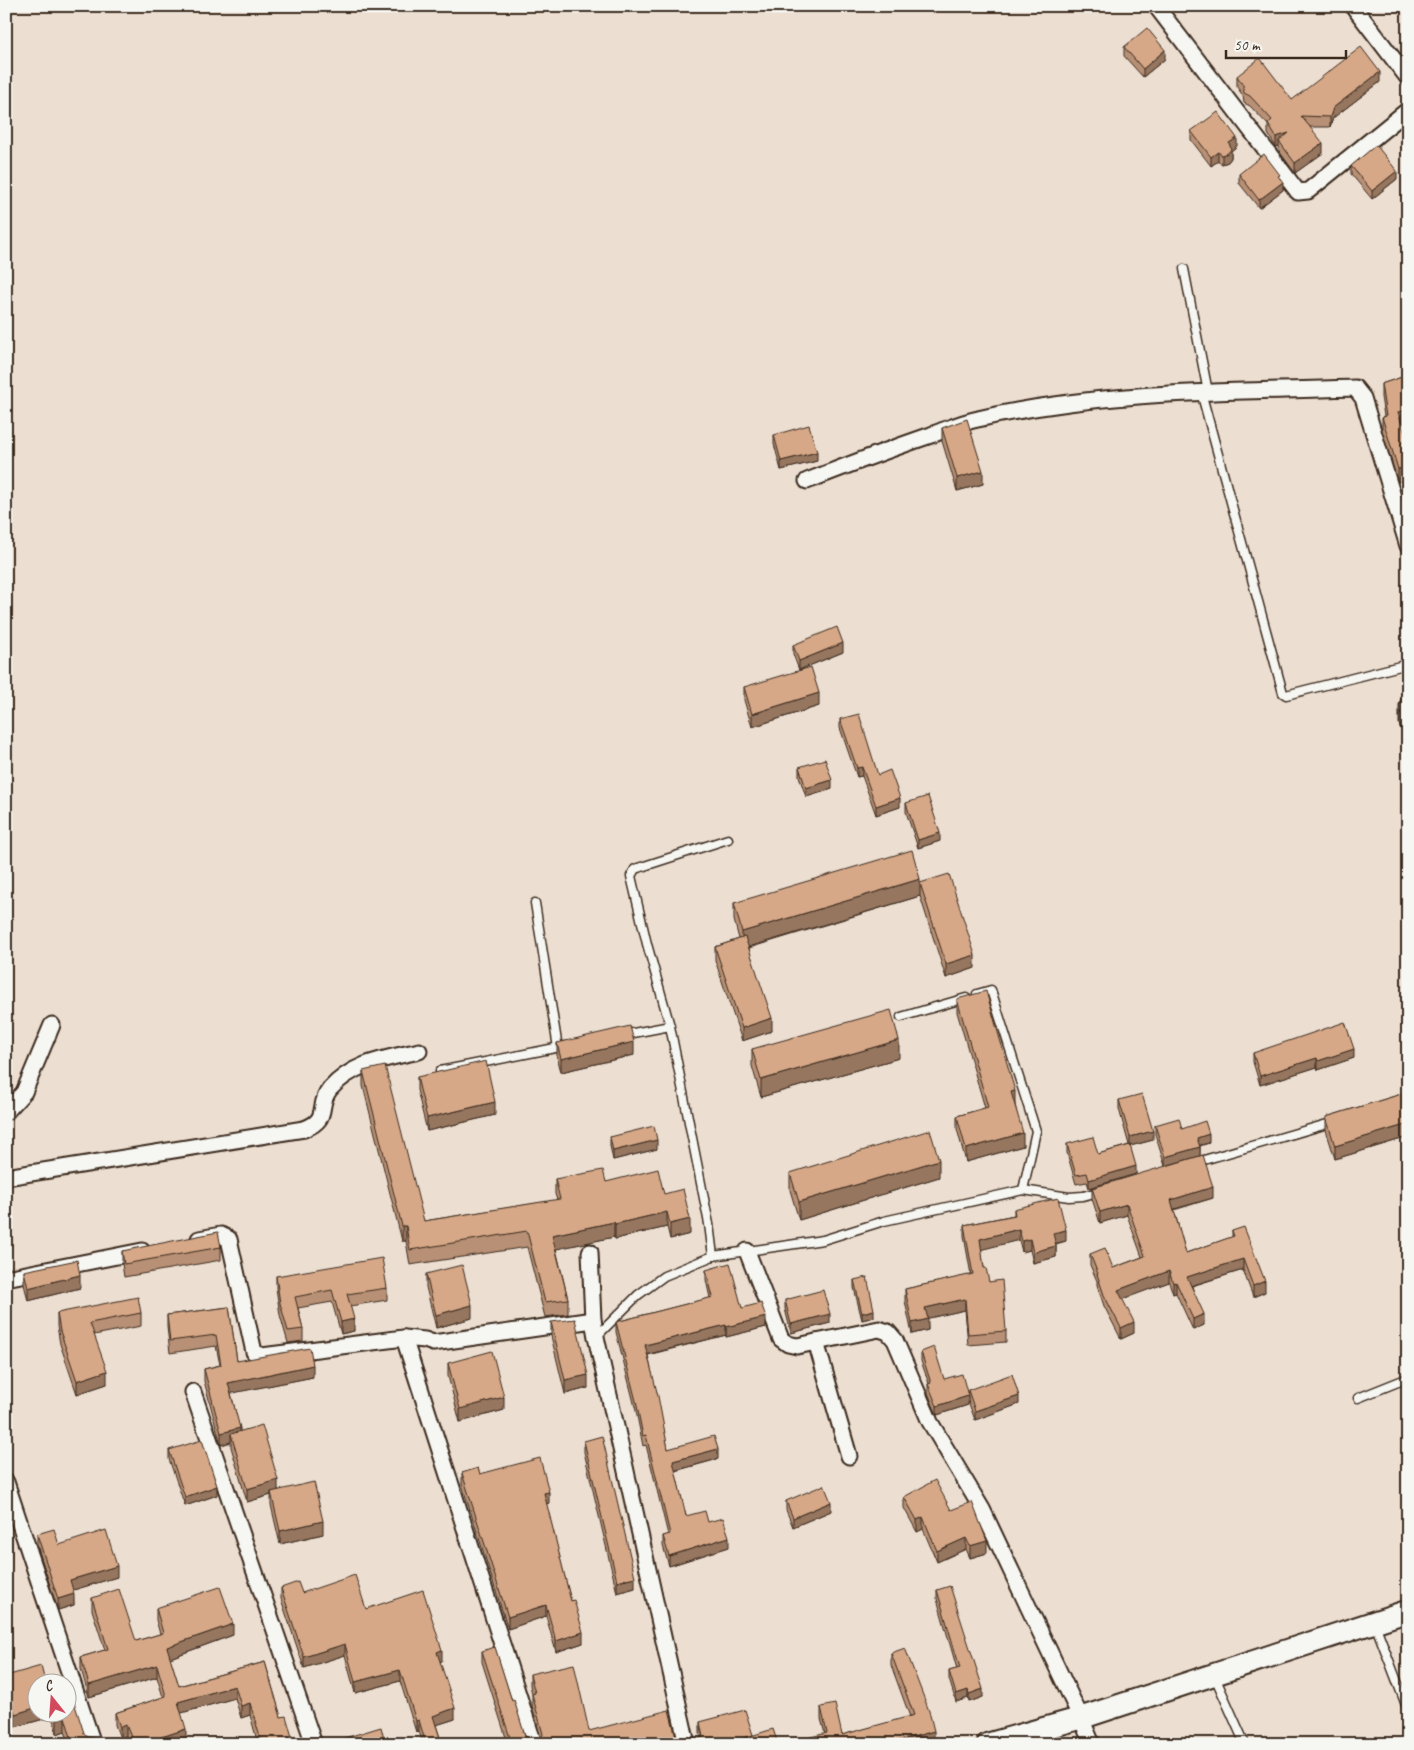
<svg xmlns="http://www.w3.org/2000/svg" width="1414" height="1750" viewBox="0 0 1414 1750" font-family="Caveat,sans-serif">
<rect width="100%" height="100%" fill="#ecdfd2"/>
<filter id="ink" filterUnits="userSpaceOnUse"><feTurbulence type="fractalNoise" baseFrequency=".02" numOctaves="2"/><feDisplacementMap in="SourceGraphic" scale="10" xChannelSelector="R" yChannelSelector="G"/><feConvolveMatrix kernelMatrix="1 2 1 2 8 2 1 2 1" color-interpolation-filters="sRGB"/></filter>
<g filter="url(#ink)">
<g fill="none" stroke-linecap="round" stroke-linejoin="round">
<g stroke="#3b2a1e" stroke-width="11">
<g id="service">
<path d="M1184,269L1208,392"/>
<path d="M1201,392L1283,693L1286,695L1408,664"/>
<path d="M535,903L558,1048"/>
<path d="M977,994L991,990L1036,1131L1023,1190"/>
<path d="M901,1017L966,998"/>
<path d="M670,1026L647,944L631,876L635,869L728,839"/>
<path d="M623,1035L670,1026L709,1224L713,1256"/>
<path d="M440,1071L565,1046"/>
<path d="M1197,1162L1334,1122"/>
<path d="M596,1337L638,1295L664,1276L713,1256L823,1240L884,1221L1023,1190L1069,1197L1083,1196L1102,1191"/>
<path d="M1358,1398L1408,1378"/>
<path d="M1375,1624L1408,1710"/>
<path d="M1215,1677L1245,1744"/>
</g>
</g>
<g stroke="#3b2a1e" stroke-width="19">
<g id="minor">
<path d="M1156,6L1298,192L1308,191L1408,110"/>
<path d="M1353,6L1408,78"/>
<path d="M807,481C848,465 890,449 931,435C947,429 962,422 978,419C1102,390 1229,392 1355,388L1363,398L1408,546"/>
<path d="M1408,705V723"/>
<path d="M6,1112L24,1092L52,1025"/>
<path d="M6,1177L304,1129C331,1119 316,1106 330,1089C354,1062 385,1059 419,1051"/>
<path d="M199,1239L221,1235L229,1239L254,1352L262,1356L404,1338L425,1340L433,1343L593,1320"/>
<path d="M747,1251L781,1339L788,1344L797,1346L879,1329L888,1332L895,1340L930,1422L982,1509L1081,1718L1092,1744"/>
<path d="M590,1252L593,1320L596,1337L687,1744"/>
<path d="M6,1278L142,1251"/>
<path d="M404,1338L534,1744"/>
<path d="M816,1342L849,1456"/>
<path d="M193,1392L314,1744"/>
<path d="M6,1482L93,1744"/>
</g>
</g>
<g stroke="#3b2a1e" stroke-width="25">
<path id="secondary" d="M988,1744L1081,1718L1408,1611"/>
</g>
<use href="#service" stroke="#f6f6f2" stroke-width="8"/>
<use href="#minor" stroke="#f6f6f2" stroke-width="15"/>
<use href="#secondary" stroke="#f6f6f2" stroke-width="21"/>
</g>
<g fill="#b89074" stroke="#3b2a1e">
<path d="M1124,47L1165,59L1143,77L1124,56Z"/>
<path d="M1237,76L1292,100L1380,82L1333,118L1330,127H1310L1323,153L1295,173L1279,151V146L1276,147L1268,134V125L1250,106L1244,103L1243,96L1237,87Z"/>
<path d="M1191,131L1237,146L1231,151V158L1228,162L1222,164L1218,161L1211,166L1191,140Z"/>
<path d="M1351,166L1397,179L1372,199L1351,174Z"/>
<path d="M1239,174L1280,178L1283,190L1259,208L1239,183Z"/>
<path d="M1408,375V423L1402,424L1398,482L1382,430V417L1384,416L1381,397V384Z"/>
<path d="M942,428L983,484L957,491L942,441Z"/>
<path d="M774,435L817,461L781,470L774,444Z"/>
<path d="M793,645L843,652L799,670L793,654Z"/>
<path d="M744,687L819,706L752,727L744,700Z"/>
<path d="M840,719L900,807L876,815L862,776L857,777L840,728Z"/>
<path d="M799,767L832,789L806,797L799,776Z"/>
<path d="M906,803L940,841L918,848L906,812Z"/>
<path d="M920,883L975,968L946,978L920,896L749,948L772,1031L742,1041L715,960V947L739,939L734,920V903Z"/>
<path d="M957,999L1015,1104L1023,1146L966,1162L957,1129V1116L985,1108L957,1012Z"/>
<path d="M557,1043L634,1055L561,1072L557,1056Z"/>
<path d="M752,1049L899,1058L761,1097L752,1066Z"/>
<path d="M1253,1053L1354,1058L1318,1070L1317,1067L1260,1085L1253,1062Z"/>
<path d="M363,1071L424,1221L557,1200L555,1194V1179L606,1182L664,1194L690,1234L670,1239L667,1227L615,1239L614,1237L556,1249L568,1299V1314L545,1317L527,1247L410,1265L406,1241H402L363,1086Z"/>
<path d="M417,1077L495,1115L427,1131L417,1090Z"/>
<path d="M1408,1092V1137L1335,1159L1326,1130V1117Z"/>
<path d="M1119,1100L1153,1140L1130,1146L1136,1174L1089,1188L1087,1182L1076,1184L1067,1153V1144L1098,1154L1129,1145L1119,1109Z"/>
<path d="M1155,1125L1182,1129L1209,1143L1200,1146V1156L1165,1166L1155,1134Z"/>
<path d="M610,1137L657,1149L613,1160L610,1146Z"/>
<path d="M790,1173L939,1177L799,1220L790,1190Z"/>
<path d="M1092,1188L1213,1198L1174,1210L1186,1253L1232,1237V1231L1265,1292L1253,1297L1243,1270L1192,1286L1204,1325L1193,1330L1176,1293L1173,1294L1169,1282L1122,1299L1134,1333L1121,1339L1104,1306L1097,1285V1281L1090,1265V1254L1113,1268L1142,1257L1127,1215L1100,1223L1092,1199Z"/>
<path d="M1014,1209L1066,1241L1056,1244V1257L1033,1263L1030,1250L1022,1252L1019,1240L981,1249L984,1268L1006,1331V1342L968,1345L965,1310L927,1318L928,1330L912,1334L905,1301V1289L971,1275L964,1236V1225L1014,1215Z"/>
<path d="M221,1247V1260L124,1277L122,1264V1251Z"/>
<path d="M706,1270L742,1308L766,1327L726,1337V1335L648,1355L668,1449L718,1459L675,1471L686,1516L708,1522L729,1547L669,1566L663,1546V1536L668,1535L646,1445L643,1446L636,1411L616,1332V1322L710,1298L706,1280Z"/>
<path d="M24,1271L80,1288L28,1301L24,1284Z"/>
<path d="M426,1274L472,1318L436,1328L426,1287Z"/>
<path d="M276,1276L387,1288V1300L350,1306L354,1331L341,1334L332,1302L298,1308L303,1329V1341L288,1343L280,1315L276,1288Z"/>
<path d="M854,1280L874,1317L862,1320L854,1288Z"/>
<path d="M785,1300L830,1323L791,1333L785,1309Z"/>
<path d="M229,1307L237,1361L313,1377L231,1393L240,1431L278,1490L323,1534L280,1544L271,1505V1495L247,1502L231,1447V1442L221,1445L204,1381V1369L220,1365L216,1346L170,1353L167,1327V1315Z"/>
<path d="M57,1313H141V1326L94,1335L107,1384L77,1394L60,1344L57,1326Z"/>
<path d="M551,1322L588,1388L565,1394L551,1336Z"/>
<path d="M921,1352L944,1379L968,1393V1390L1019,1404L975,1420L968,1401V1405L937,1415L928,1393V1384H929L921,1361Z"/>
<path d="M448,1363L504,1410L460,1422L448,1376Z"/>
<path d="M584,1441L635,1588L617,1593L584,1452Z"/>
<path d="M169,1450L217,1495L185,1506L169,1459Z"/>
<path d="M462,1473L480,1474L549,1503L546,1504L571,1601L583,1643L556,1652L546,1616L508,1629L462,1485Z"/>
<path d="M904,1497L951,1510L987,1553L970,1558L966,1549L937,1562L923,1529L917,1532L904,1508Z"/>
<path d="M786,1501L831,1511L793,1527L786,1510Z"/>
<path d="M37,1534L59,1545L117,1577L73,1590L74,1605L58,1610L37,1545Z"/>
<path d="M281,1588L366,1609L442,1661L440,1662L455,1719L436,1725L442,1744H423L419,1731L416,1732L400,1681L355,1693L345,1655L304,1668L281,1599Z"/>
<path d="M937,1590L983,1697L969,1702L968,1698L956,1702L949,1679V1671L957,1669L937,1599Z"/>
<path d="M92,1598L136,1641L160,1634L156,1620V1608L233,1635L170,1658L179,1686L265,1662L281,1717L294,1744H258L250,1715L241,1718L235,1698L181,1713L186,1741L177,1744H129L126,1736L120,1738L115,1725V1713L163,1697L157,1677L89,1697L81,1669V1657L105,1650L92,1610Z"/>
<path d="M482,1651L512,1701L525,1736L532,1741L541,1739V1738L532,1706V1694L530,1685V1674L589,1731L678,1744H508L482,1662Z"/>
<path d="M891,1653L934,1743L931,1744H803V1739L825,1734L821,1719V1707L842,1735L910,1717L891,1665Z"/>
<path d="M6,1676L51,1712V1717L15,1727L6,1697Z"/>
<path d="M53,1712H68L87,1737L95,1744H69L65,1731L57,1734L53,1720Z"/>
<path d="M700,1722L753,1735L778,1744H681L701,1738L700,1733Z"/>
</g>
<g fill="#96765e" stroke="#3b2a1e">
<path d="M1165,50V59L1143,77V69Z"/>
<path d="M1380,72V82L1333,118L1330,127V117L1333,108Z"/>
<path d="M1289,133L1279,141V146L1276,147V137Z"/>
<path d="M1237,138V146L1231,151V158L1228,162L1222,164V155L1229,143Z"/>
<path d="M1323,143V153L1295,173V163Z"/>
<path d="M1218,152V161L1211,166V157Z"/>
<path d="M1397,171V179L1372,199V191Z"/>
<path d="M1283,182V190L1259,208V200Z"/>
<path d="M1408,410V423L1398,425V412Z"/>
<path d="M817,452V461L781,470V461Z"/>
<path d="M1408,467V480L1398,482V469Z"/>
<path d="M983,471V484L957,491V478Z"/>
<path d="M843,643V652L799,670V661Z"/>
<path d="M819,693V706L752,727V714Z"/>
<path d="M862,767V776L857,777V768Z"/>
<path d="M832,780V789L806,797V788Z"/>
<path d="M900,798V807L876,815V806Z"/>
<path d="M940,833V841L918,848V840Z"/>
<path d="M920,879V896L742,949V932Z"/>
<path d="M975,955V968L946,978V964Z"/>
<path d="M772,1018V1031L742,1041V1028Z"/>
<path d="M899,1040V1058L761,1097V1080Z"/>
<path d="M634,1042V1055L561,1072V1059Z"/>
<path d="M1354,1049V1058L1318,1070V1061Z"/>
<path d="M1317,1058V1067L1260,1085V1076Z"/>
<path d="M1015,1091V1104L1011,1105V1092Z"/>
<path d="M495,1102V1115L427,1131V1118Z"/>
<path d="M1408,1124V1137L1335,1159V1146Z"/>
<path d="M1153,1131V1140L1130,1146V1137Z"/>
<path d="M1023,1133V1146L966,1162V1149Z"/>
<path d="M1209,1134V1143L1197,1146V1138Z"/>
<path d="M657,1140V1149L613,1160V1151Z"/>
<path d="M1200,1147V1156L1165,1166V1157Z"/>
<path d="M939,1160V1177L799,1220V1202Z"/>
<path d="M1136,1166V1174L1089,1188V1180Z"/>
<path d="M1213,1187V1198L1171,1210V1200Z"/>
<path d="M1127,1204V1215L1100,1223V1212Z"/>
<path d="M667,1212V1227L615,1239V1224Z"/>
<path d="M690,1219V1234L670,1239V1224Z"/>
<path d="M614,1222V1237L552,1250V1235Z"/>
<rect x="402" y="1226" width="4" height="15"/>
<path d="M1019,1229V1240L980,1250V1239Z"/>
<path d="M1066,1230V1241L1053,1244V1233Z"/>
<path d="M1030,1239V1250L1022,1252V1241Z"/>
<path d="M1056,1246V1257L1033,1263V1252Z"/>
<path d="M1243,1259V1270L1187,1287V1277Z"/>
<path d="M1169,1271V1282L1118,1301V1290Z"/>
<path d="M80,1275V1288L28,1301V1288Z"/>
<path d="M1265,1281V1292L1253,1297V1286Z"/>
<path d="M1176,1282V1293L1173,1294V1283Z"/>
<path d="M965,1299V1310L925,1319V1308Z"/>
<path d="M472,1305V1318L436,1328V1315Z"/>
<path d="M874,1310V1317L862,1320V1313Z"/>
<path d="M830,1314V1323L791,1333V1324Z"/>
<path d="M1204,1314V1325L1193,1330V1319Z"/>
<path d="M766,1317V1327L726,1337V1327Z"/>
<path d="M354,1319V1331L341,1334V1322Z"/>
<path d="M928,1319V1330L912,1334V1323Z"/>
<path d="M1134,1322V1333L1121,1339V1328Z"/>
<path d="M726,1325V1335L645,1355V1345Z"/>
<path d="M313,1365V1377L228,1394V1383Z"/>
<path d="M107,1371V1384L77,1394V1381Z"/>
<path d="M588,1375V1388L565,1394V1380Z"/>
<path d="M968,1396V1405L937,1415V1406Z"/>
<path d="M1019,1396V1404L975,1420V1411Z"/>
<path d="M504,1397V1410L460,1422V1409Z"/>
<path d="M240,1428V1439L231,1434V1442L221,1445V1433Z"/>
<path d="M718,1449V1459L673,1471V1461Z"/>
<path d="M278,1480V1493L271,1492V1495L247,1502V1489Z"/>
<path d="M217,1486V1495L185,1506V1497Z"/>
<path d="M549,1492V1503L544,1505V1493Z"/>
<path d="M831,1502V1511L793,1527V1518Z"/>
<path d="M923,1517V1529L917,1532V1520Z"/>
<path d="M323,1521V1534L280,1544V1531Z"/>
<path d="M729,1537V1547L669,1566V1556Z"/>
<path d="M966,1538V1549L937,1562V1551Z"/>
<path d="M987,1541V1553L970,1558V1546Z"/>
<path d="M117,1566V1577L70,1591V1580Z"/>
<path d="M635,1577V1588L617,1593V1581Z"/>
<path d="M74,1594V1605L58,1610V1599Z"/>
<path d="M546,1605V1616L508,1629V1617Z"/>
<path d="M233,1624V1635L167,1659V1647Z"/>
<path d="M583,1632V1643L556,1652V1641Z"/>
<path d="M345,1644V1655L304,1668V1657Z"/>
<path d="M442,1650V1661L437,1663V1652Z"/>
<path d="M157,1665V1677L89,1697V1685Z"/>
<path d="M400,1670V1681L355,1693V1682Z"/>
<path d="M235,1686V1698L178,1714V1702Z"/>
<path d="M983,1689V1697L969,1702V1694Z"/>
<path d="M968,1690V1698L956,1702V1694Z"/>
<path d="M250,1703V1715L241,1718V1706Z"/>
<path d="M38,1707V1712H51V1717L15,1727V1714Z"/>
<path d="M455,1708V1719L433,1726V1716Z"/>
<path d="M65,1717V1731L57,1734V1719Z"/>
<path d="M419,1720V1731L416,1732V1721Z"/>
<path d="M126,1725V1736L120,1738V1727Z"/>
<path d="M186,1729V1741L177,1744H140Z"/>
<path d="M934,1731V1743L931,1744H888Z"/>
<path d="M751,1736V1744H726V1743Z"/>
</g>
<g fill="#d6a887" stroke="#3b2a1e">
<path d="M1147,28L1165,50L1143,69L1124,47Z"/>
<path d="M1361,47L1380,72L1333,108L1330,117L1301,116L1323,143L1295,163L1279,141L1289,133L1276,137L1268,124L1272,120L1250,96L1244,93L1243,85L1237,76L1260,58L1292,100Z"/>
<path d="M1218,112L1237,138L1229,143L1231,149L1228,153L1222,155L1218,152L1211,157L1191,131Z"/>
<path d="M1376,145L1397,171L1372,191L1351,166Z"/>
<path d="M1264,154L1280,175L1278,176L1283,182L1259,200L1239,174Z"/>
<path d="M1408,375V410L1398,412L1408,443V467L1398,469L1382,417L1386,416L1381,384Z"/>
<path d="M967,419L983,471L957,478L942,428Z"/>
<path d="M809,425L817,452L781,461L774,435Z"/>
<path d="M837,627L843,643L799,661L793,645Z"/>
<path d="M811,667L819,693L752,714L744,687Z"/>
<path d="M859,714L878,775L890,770L900,798L876,806L862,767L857,768L840,719Z"/>
<path d="M825,759L832,780L806,788L799,767Z"/>
<path d="M928,796L940,833L918,840L906,803Z"/>
<path d="M912,850L920,879L742,932L734,903Z"/>
<path d="M949,874L975,955L946,964L920,883Z"/>
<path d="M745,937L772,1018L742,1028L715,947Z"/>
<path d="M986,991L1015,1091L1011,1092L1023,1133L966,1149L957,1116L988,1107L957,999Z"/>
<path d="M891,1010L899,1040L761,1080L752,1049Z"/>
<path d="M1345,1022L1354,1049L1318,1061L1317,1058L1260,1076L1253,1053Z"/>
<path d="M630,1026L634,1042L561,1059L557,1043Z"/>
<path d="M486,1061L495,1102L427,1118L417,1077Z"/>
<path d="M385,1066L424,1221L560,1199L555,1179L603,1170L606,1182L658,1169L664,1194L683,1189L690,1219L670,1224L667,1212L615,1224L614,1222L552,1235L568,1299L545,1302L527,1231L410,1250L406,1226H402L363,1071Z"/>
<path d="M1408,1092V1124L1335,1146L1326,1117Z"/>
<path d="M1142,1094L1153,1131L1130,1137L1119,1100Z"/>
<path d="M1179,1118L1182,1129L1205,1121L1209,1134L1197,1138L1200,1147L1165,1157L1155,1125Z"/>
<path d="M654,1126L657,1140L613,1151L610,1137Z"/>
<path d="M930,1130L939,1160L799,1202L790,1173Z"/>
<path d="M1093,1137L1098,1154L1130,1145L1136,1166L1089,1180L1087,1173L1076,1175L1067,1144Z"/>
<path d="M1203,1155L1213,1187L1171,1200L1186,1253L1234,1236L1232,1231L1244,1227L1265,1281L1253,1286L1243,1259L1187,1277L1204,1314L1193,1319L1176,1282L1173,1283L1169,1271L1118,1290L1134,1322L1121,1328L1104,1295L1097,1274H1098L1090,1254L1105,1248L1113,1268L1145,1256L1127,1204L1100,1212L1092,1188Z"/>
<path d="M1058,1198L1066,1230L1053,1233L1056,1246L1033,1252L1030,1239L1022,1241L1019,1229L980,1239L984,1268H986L989,1282L1002,1280L1006,1331L968,1334L965,1299L925,1308L928,1319L912,1323L905,1289L973,1274L964,1225L1015,1215L1014,1209Z"/>
<path d="M218,1232L221,1247L124,1264L122,1251Z"/>
<path d="M382,1258L387,1288L347,1294L354,1319L341,1322L332,1290L295,1297L303,1329L288,1331L280,1303L276,1276Z"/>
<path d="M77,1260L80,1275L28,1288L24,1271Z"/>
<path d="M730,1263L742,1308L761,1303L766,1317L726,1327V1325L645,1345L658,1396L668,1449L714,1436L718,1449L673,1461L686,1516L705,1511L708,1522L723,1518L729,1537L669,1556L663,1536L670,1534L646,1435L643,1436L636,1401L616,1322L713,1297L706,1270Z"/>
<path d="M462,1265L472,1305L436,1315L426,1274Z"/>
<path d="M867,1277L874,1310L862,1313L854,1280Z"/>
<path d="M823,1290L830,1314L791,1324L785,1300Z"/>
<path d="M138,1297L141,1313L90,1323L107,1371L77,1381L60,1331L57,1313Z"/>
<path d="M229,1307L237,1361L310,1348L313,1365L228,1383L240,1428L221,1433L204,1369L221,1365L216,1335L170,1341L167,1315Z"/>
<path d="M575,1319L588,1375L565,1380L551,1322Z"/>
<path d="M934,1347L944,1379L962,1374L968,1396L937,1406L928,1384L931,1383L921,1352Z"/>
<path d="M492,1351L504,1397L460,1409L448,1363Z"/>
<path d="M1012,1374L1019,1396L975,1411L968,1390Z"/>
<path d="M262,1425L278,1480L247,1489L231,1434Z"/>
<path d="M602,1436L635,1577L617,1581L584,1441Z"/>
<path d="M202,1440L217,1486L185,1497L169,1450Z"/>
<path d="M540,1458L549,1492L544,1493L571,1601L574,1600L583,1632L556,1641L546,1605L508,1617L462,1473L478,1468L480,1474Z"/>
<path d="M935,1480L951,1510L972,1502L987,1541L970,1546L966,1538L937,1551L923,1517L917,1520L904,1497Z"/>
<path d="M314,1482L323,1521L280,1531L271,1492Z"/>
<path d="M824,1485L831,1502L793,1518L786,1501Z"/>
<path d="M54,1529L59,1545L106,1530L117,1566L70,1580L74,1594L58,1599L37,1534Z"/>
<path d="M355,1575L366,1609L423,1590L442,1650L437,1652L455,1708L433,1716L442,1744H426L419,1720L416,1721L400,1670L355,1682L345,1644L304,1657L281,1588L298,1582L302,1593Z"/>
<path d="M950,1586L983,1689L969,1694L968,1690L956,1694L949,1671L960,1668L937,1590Z"/>
<path d="M220,1587L233,1624L167,1647L179,1686L265,1662L281,1717L286,1716L294,1744H262L250,1703L241,1706L235,1686L178,1702L186,1729L140,1744H134L126,1725L120,1727L115,1713L166,1696L157,1665L89,1685L81,1657L108,1649L92,1598L119,1589L136,1641L163,1633L156,1608Z"/>
<path d="M495,1647L512,1701L514,1700L525,1736L532,1741L541,1739L543,1734L532,1694L535,1693L530,1674L574,1664L589,1731L669,1710L678,1744H512L482,1651Z"/>
<path d="M905,1648L929,1711L934,1731L888,1744H804L803,1739L827,1733L821,1707L835,1704L842,1735L914,1715L891,1653Z"/>
<path d="M41,1666L45,1682H38V1707L15,1714L6,1684V1676Z"/>
<path d="M73,1699L84,1733L87,1737L94,1738L95,1744H73L65,1717L57,1719L55,1712H68V1701Z"/>
<path d="M745,1710L753,1735L726,1743V1744H681L703,1737L700,1722Z"/>
<path d="M381,1727L385,1743L381,1744H339L338,1740Z"/>
<path d="M773,1729L778,1744H753L751,1736Z"/>
</g>
</g>
<rect width="1414" height="1750" fill="none" stroke="#f6f6f2" stroke-width="25"/>
<rect x="12" y="12" width="1389" height="1725" fill="none" stroke="#3b2a1e" stroke-width="2" filter="url(#ink)"/>
<g transform="translate(52 1698) rotate(343)"><circle r="24" fill="#f6f6f2" stroke="#aba49d"/>
<path d="M0-4L9 19L0 12L-9 19Z" fill="#d1495b"/>
<text y="-8" font-size="14" font-weight="bold" text-anchor="middle" fill="#3b2a1e">С</text>
</g>
<path d="M1226 50v8h120v-8" fill="none" stroke="#3b2a1e" stroke-width="2.5"/>
<text x="1234" y="50" font-size="15" fill="#3b2a1e" stroke="#f6f6f2" stroke-width="4" paint-order="stroke">50 m</text>
</svg>
